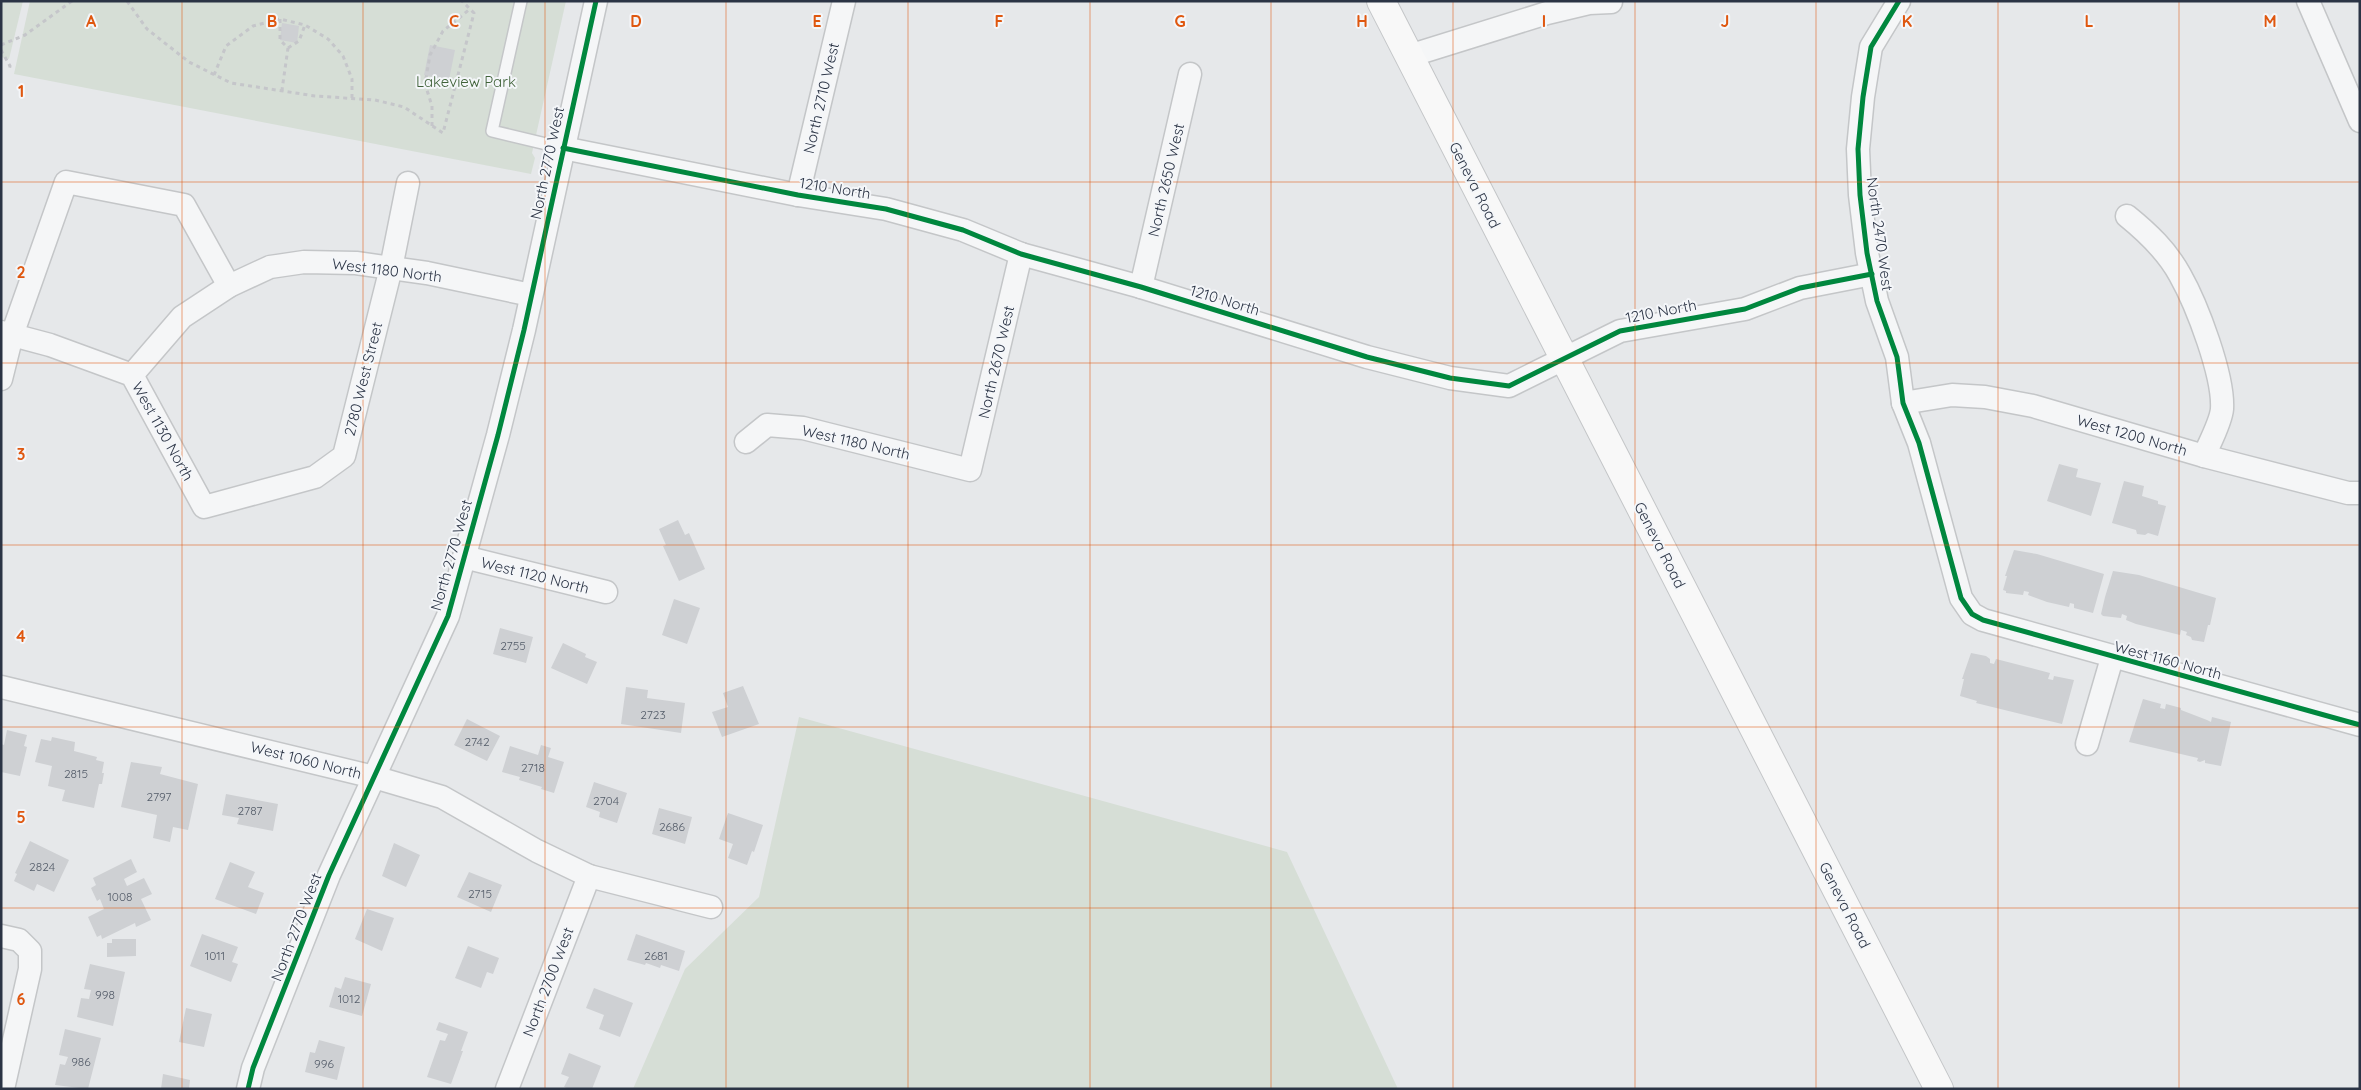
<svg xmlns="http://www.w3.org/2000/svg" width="2361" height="1090" viewBox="0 0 2361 1090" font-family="Quicksand,sans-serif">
<rect width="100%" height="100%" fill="#e6e8ea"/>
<g fill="#d6ded6">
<path d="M1,1H23L9,59L1,57Z"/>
<path d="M30,1H566L532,153L535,158L531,174L14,74Z"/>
<path d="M799,717L1287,852L1398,1089H633L685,969L759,897Z"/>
</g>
<g fill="#ced0d3">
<path d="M282,23L299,26L297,43L280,40Z"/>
<path d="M430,45L455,50L449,80L424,75Z"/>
<path d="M2059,464L2078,469L2076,477L2101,483L2091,516L2047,501Z"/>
<path d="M2124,481L2144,486L2142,496L2158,501V504L2166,506L2158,536L2148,533L2145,535L2137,534L2136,530L2112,523Z"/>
<path d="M678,520L685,535L689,533L705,569L679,581L663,546L666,545L659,529Z"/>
<path d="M2014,550L2037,554L2104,574L2093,613L2074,608V604L2070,603L2069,607L2047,602L2028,595L2029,592L2024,591L2023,595L2006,593V591L2003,590L2007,576H2005Z"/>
<path d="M2113,571L2139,575L2216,598L2210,625H2208L2204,642L2192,640L2191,637L2186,635L2187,632L2181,630L2180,635L2136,624L2126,620L2127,616L2122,614L2121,618L2103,616L2101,614L2105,597Z"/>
<path d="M674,599L700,608L687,644L662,635Z"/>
<path d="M500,628L533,637L526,663L493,654Z"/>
<path d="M563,643L586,654L585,657L597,662L587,684L551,668Z"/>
<path d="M1971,653L1986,656L1990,659V663L1994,664L1996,659L2050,673L2048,679L2053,680L2054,676L2074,680L2062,724L1976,703L1977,701L1960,696L1964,679H1962Z"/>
<path d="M743,686L759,724L722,737L712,712L728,707L723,693Z"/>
<path d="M626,687L648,690L647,698L685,703L681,733L621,724Z"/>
<path d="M2143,699L2161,704L2160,708L2165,709L2166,704L2181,708V710L2207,720L2211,722L2212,717L2231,722L2221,766L2205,763V760L2200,762L2197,761L2198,758L2129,742Z"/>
<path d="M467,719L500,736L487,761L454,745Z"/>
<path d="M7,730L27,735L24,746L27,747L20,776L1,772V744L4,745Z"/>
<path d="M52,737L75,742L74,751L97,757L96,760L104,762L102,773H104L102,784H99L94,808L62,801L65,790L48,786L52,766L35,762L41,739L51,741Z"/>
<path d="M541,745L551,748L548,757L564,762L554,793L541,789L542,787L519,780L520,777L502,772L510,746L538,755Z"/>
<path d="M131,762L162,767L160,774L198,784L188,830L173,827L170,842L153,838L157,815L121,807Z"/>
<path d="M594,782L627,793L617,823L599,817L600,812L586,807Z"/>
<path d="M226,794L278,804L273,831L237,824L239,818L222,815Z"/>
<path d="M659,808L692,817L685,844L652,834Z"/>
<path d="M728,813L763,825L754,852L752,851L747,865L728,858L733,844L719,839Z"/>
<path d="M30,841L69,860L54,892L37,884L34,891L14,881L17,874L15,873Z"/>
<path d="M394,843L420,855L406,887L382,876Z"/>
<path d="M131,859L137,872L124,879L127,886L144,878L152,894L141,899L151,920L136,927L135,923L102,939L101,935L97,937L88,917L104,909L100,899L97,901L91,888L96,885L93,878Z"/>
<path d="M230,862L255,872L248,887L264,893L256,914L215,899Z"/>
<path d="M469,872L502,885L491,912L457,897Z"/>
<path d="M367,909L394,918L382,951L355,939Z"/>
<path d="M202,934L238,947L232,962L238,964L231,982L190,966Z"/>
<path d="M636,934L685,951L679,971L661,965L660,968L646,963L645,965L627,960Z"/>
<path d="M112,939H136V956L107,957V943H112Z"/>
<path d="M468,946L499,958L493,974L487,972L481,988L455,978Z"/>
<path d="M90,964L125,972L113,1026L77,1017L81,998L89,999L91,990L84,989Z"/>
<path d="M345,977L371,984L362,1016L329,1007L335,987L341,989Z"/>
<path d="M594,988L633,1003L620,1037L599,1029L604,1015L586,1008Z"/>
<path d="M186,1008L212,1014L204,1047L179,1042Z"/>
<path d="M439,1022L468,1032L461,1051H463L451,1084L427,1077L440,1040L445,1041L448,1034L436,1030Z"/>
<path d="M65,1029L101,1038L88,1089L55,1085L60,1064L65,1065L68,1057L59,1055Z"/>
<path d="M319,1040L345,1047L337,1080L305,1072L310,1052L315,1053Z"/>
<path d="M569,1053L601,1066L592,1089H569L564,1087L569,1077L561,1074Z"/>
<path d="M163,1074L190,1080L189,1089H161Z"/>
</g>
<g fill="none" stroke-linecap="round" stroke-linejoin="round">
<g stroke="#c4c6c8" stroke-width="14">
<path id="lane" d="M521,1L492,131L563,148"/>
</g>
<g stroke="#c4c6c8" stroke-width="25">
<g id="street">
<path d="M1899,1L1871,47L1863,97L1858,149L1860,195L1867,253L1877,301L1897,357L1903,403L1919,443L1961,598L1972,614L1983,620L2360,725"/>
<path d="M2308,1L2360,121"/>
<path d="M1409,56L1547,13L1589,3L1611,2"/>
<path d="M563,148L798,195L886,209L963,230L1021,254L1141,287L1367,357L1450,378L1509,386L1620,331L1745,309L1800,288L1872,274"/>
<path d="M798,195L844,1"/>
<path d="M2127,216C2148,233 2167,251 2180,275C2197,305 2224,376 2222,409C2221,422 2209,444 2204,456"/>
<path d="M1141,287L1190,74"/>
<path d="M1,332L50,345L132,375L204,507L315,477L344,456L391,268L408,183"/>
<path d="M132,375L182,317L229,286L270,267L304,262L356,263L427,273L531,295"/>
<path d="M1,379L12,335L66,182L184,205L229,286"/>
<path d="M1903,403L1952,395L1985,397L2033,406L2204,456L2348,493H2360"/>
<path d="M746,442L767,425L803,428L970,470L1021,254"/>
<path d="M464,557L606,592"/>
<path d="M1,687L374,777L442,797L537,851L589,876L711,907"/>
<path d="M2087,744L2112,658"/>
<path d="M1,936L19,940L30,951V969L3,1089"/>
<path d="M248,1089L253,1068L329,875L448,616L498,435L524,330L596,1"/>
<path d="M507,1089L589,876"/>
</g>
</g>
<g stroke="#c4c6c8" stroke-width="30">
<path id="secondary" d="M1381,1L1939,1089"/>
</g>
<g stroke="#c5c6ca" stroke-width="3" stroke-dasharray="4 4" stroke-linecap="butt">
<path d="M127,1L147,29L189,62L231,83L315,96L375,100L404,107L443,133L474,13L462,1"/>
<path d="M280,19V40L288,48L282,90"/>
<path d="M1,45L25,35L72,1"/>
<path d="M288,48L299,41L305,25"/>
<path d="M1,50L10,66L9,71"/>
<path d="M214,75L226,46L253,26L280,19L305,25L328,39L343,56L352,79V98"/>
<path d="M432,126V106L425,84L430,55L443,31L470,9"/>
</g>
<use href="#lane" stroke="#f5f6f7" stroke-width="11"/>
<use href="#street" stroke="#f5f6f7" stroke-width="22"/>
<use href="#secondary" stroke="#f8f8f8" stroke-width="28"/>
<g stroke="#f4f6f9" stroke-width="8">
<g id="cycleway">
<path d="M1899,1L1871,47L1863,97L1858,149L1860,195L1867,253L1877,301L1897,357L1903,403L1919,443L1961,598L1972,614L1983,620L2360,725"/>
<path d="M563,148L798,195L886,209L963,230L1021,254L1141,287L1367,357L1450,378L1509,386L1620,331L1745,309L1800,288L1872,274"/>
<path d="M248,1089L253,1068L329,875L448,616L498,435L524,330L596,1"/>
</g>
</g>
<use href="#cycleway" stroke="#00873e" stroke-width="5"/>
</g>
<path fill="none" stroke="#df570f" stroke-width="1" stroke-opacity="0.55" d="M182,1V1089M363,1V1089M545,1V1089M726,1V1089M908,1V1089M1090,1V1089M1271,1V1089M1453,1V1089M1635,1V1089M1816,1V1089M1998,1V1089M2179,1V1089M1,182H2360M1,363H2360M1,545H2360M1,727H2360M1,908H2360"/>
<g text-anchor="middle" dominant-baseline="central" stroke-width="4" stroke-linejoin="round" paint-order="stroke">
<g font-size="12" fill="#545c69">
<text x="513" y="645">2755</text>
<text x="653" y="714">2723</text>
<text x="477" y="741">2742</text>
<text x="533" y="767">2718</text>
<text x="76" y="773">2815</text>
<text x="159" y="796">2797</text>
<text x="606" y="800">2704</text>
<text x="250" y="810">2787</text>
<text x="672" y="826">2686</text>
<text x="42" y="866">2824</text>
<text x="480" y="893">2715</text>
<text x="120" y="896">1008</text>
<text x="215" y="955">1011</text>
<text x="656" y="955">2681</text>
<text x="105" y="994">998</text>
<text x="349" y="998">1012</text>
<text x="81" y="1061">986</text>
<text x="324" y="1063">996</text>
</g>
<g font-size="15" fill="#3f6138" stroke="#f4f6f9">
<text x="466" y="81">Lakeview Park</text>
</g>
<g font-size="15" fill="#2b3445" stroke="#f4f6f9">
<text transform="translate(821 98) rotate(-77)">North 2710 West</text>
<text transform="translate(547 163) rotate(-78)">North 2770 West</text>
<text transform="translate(1166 180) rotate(-77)">North 2650 West</text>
<text transform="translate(1475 185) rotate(63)">Geneva Road</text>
<text transform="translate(835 188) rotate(9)">1210 North</text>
<text transform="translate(1880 234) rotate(82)">North 2470 West</text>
<text transform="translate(387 270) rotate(7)">West 1180 North</text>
<text transform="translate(1225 300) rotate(17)">1210 North</text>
<text transform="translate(1661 311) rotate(-11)">1210 North</text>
<text transform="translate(996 362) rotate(-77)">North 2670 West</text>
<text transform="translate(363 379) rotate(-76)">2780 West Street</text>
<text transform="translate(163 431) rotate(61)">West 1130 North</text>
<text transform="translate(2132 435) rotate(16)">West 1200 North</text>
<text transform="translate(856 442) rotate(13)">West 1180 North</text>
<text transform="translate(1660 545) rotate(63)">Geneva Road</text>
<text transform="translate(451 555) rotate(-74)">North 2770 West</text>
<text transform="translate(535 575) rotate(14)">West 1120 North</text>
<text transform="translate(2168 660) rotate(15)">West 1160 North</text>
<text transform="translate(306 760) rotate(14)">West 1060 North</text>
<text transform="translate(1845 905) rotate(63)">Geneva Road</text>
<text transform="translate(296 927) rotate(-69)">North 2770 West</text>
<text transform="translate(548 982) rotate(-69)">North 2700 West</text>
</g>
</g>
<g font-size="16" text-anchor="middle" font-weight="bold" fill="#df570f" stroke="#f4f6f9" stroke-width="4" stroke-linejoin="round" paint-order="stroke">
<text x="91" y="27">A</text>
<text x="272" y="27">B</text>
<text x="454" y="27">C</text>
<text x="636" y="27">D</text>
<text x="817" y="27">E</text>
<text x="999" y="27">F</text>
<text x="1180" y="27">G</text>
<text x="1362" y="27">H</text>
<text x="1544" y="27">I</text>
<text x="1725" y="27">J</text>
<text x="1907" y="27">K</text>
<text x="2089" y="27">L</text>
<text x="2270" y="27">M</text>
<text x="21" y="97">1</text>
<text x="21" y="278">2</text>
<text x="21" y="460">3</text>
<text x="21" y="642">4</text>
<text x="21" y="823">5</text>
<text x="21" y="1005">6</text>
</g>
<rect width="2361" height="1090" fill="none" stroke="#2b3445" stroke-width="5"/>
</svg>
